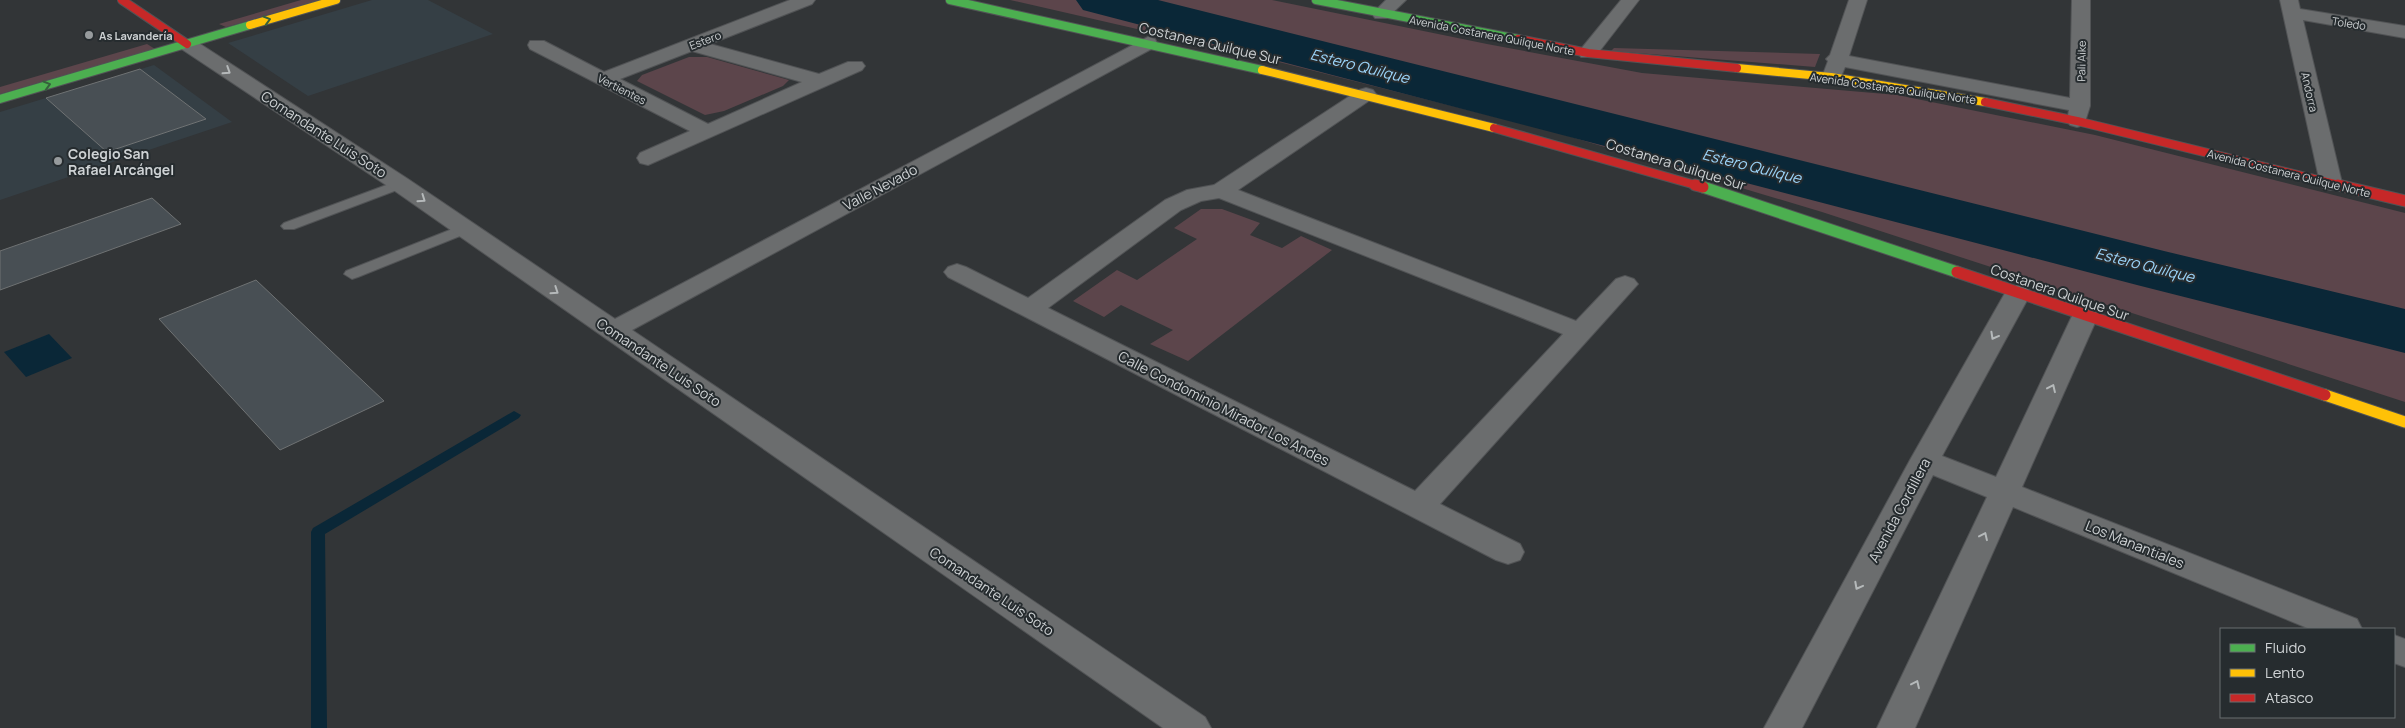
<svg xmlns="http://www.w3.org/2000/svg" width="2405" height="728" viewBox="0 0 2405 728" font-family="Manrope,sans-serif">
<rect width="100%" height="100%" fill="#323537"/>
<g fill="#353f45">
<path d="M372,0H428L493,34L308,96L228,43Z"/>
<path d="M154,65L232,122L0,200V112Z"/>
</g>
<g fill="#5c454b">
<path d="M301,0H320L226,27L219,24Z"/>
<path d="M1010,0H1272L1487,44L1642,73L1897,95L2095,135L2405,213V402L1822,212L1558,133L1259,57Z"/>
<path d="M147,44L155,49L0,94V87Z"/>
<path d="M1614,48L1820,54L1815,67L1611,51Z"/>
<path d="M689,57H707L789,80L783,86L724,111L705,115L637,81L642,75Z"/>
<path d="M1201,209H1222L1260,223L1250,235L1282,248L1301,236L1332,250L1188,361L1150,344L1173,330L1121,305L1104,317L1073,301L1117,270L1137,280L1197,239L1174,228Z"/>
</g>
<path fill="#0a2737" d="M49,334L72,358L26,377L4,352Z"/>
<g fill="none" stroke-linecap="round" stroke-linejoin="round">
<g fill="#0a2737" fill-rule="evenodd">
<path d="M1195,22L1199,25L1202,39L1198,42L1194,39L1191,25Z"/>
<path d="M514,411L521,415L519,418L325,534L327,728H311V532L313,528Z"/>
</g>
<path fill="#0a2737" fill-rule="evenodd" d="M1076,0H1158L2164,251L2405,309V353L2137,285L1083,10Z"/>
</g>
<g fill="#484f54" stroke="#6f7273">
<path d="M140,69L206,119L107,152L46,98Z"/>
<path d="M152,198L181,224L0,290V251Z"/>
<path d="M256,280L384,401L280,450L159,319Z"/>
</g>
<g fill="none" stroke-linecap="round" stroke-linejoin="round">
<g stroke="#515355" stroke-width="2">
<g id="lane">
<path d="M400,180L407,184L405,187L294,229H284L281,226L284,223Z"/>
<path d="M465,224L473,229L470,232L358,277L352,279L344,274L346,271Z"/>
</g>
</g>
<g stroke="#515355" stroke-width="2">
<g id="street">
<path d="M790,0H815L812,4L710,44L819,74L848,62H862L865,66L862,70L648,165L640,163L637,158L640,153L690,131L530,49L528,45L530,41H544L604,72ZM692,51L802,82L708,124L620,79Z"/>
<path d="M1386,0H1406L1387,18H1375L1372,14Z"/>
<path d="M1621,0H1639L1595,57H1581L1578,53L1581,49Z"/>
<path d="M1849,0H1867L1849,56L2070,98L2072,0H2090V106L2084,125L2077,127L2070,125L2067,121L2069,110L1845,67L1839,81H1825L1822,77L1828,61L1826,59L1830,55Z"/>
<path d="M2280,0H2298L2300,9L2405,26V38L2303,20L2342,183L2339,188L2331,190L2323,188L2320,183Z"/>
<path d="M1148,37L1155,39L1157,43L1155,47L632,330L1205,717L1211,728H1163L392,189L180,48L178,44L180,40H194L408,179L615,319Z"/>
<path d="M1366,88L1373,90L1376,94L1373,98L1238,190L1576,321L1616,279L1625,276L1634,279L1638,284L1440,504L1520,544L1524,552L1520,560L1508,564L1496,560L948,277L944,272L948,267L957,264L966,267L1028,298L1165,200L1187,190L1214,185L1359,90ZM1219,198L1563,334L1415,491L1048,308L1181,210L1201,201Z"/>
<path d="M2018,285L2027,288L2031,293L1942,456L1996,477L2072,316L2076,310L2085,308L2094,310L2098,316L2022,487L2357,619L2362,629H2310L2013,507L1915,728H1877L1987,497L1933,475L1802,728H1764L1910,460L2005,293L2009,288Z"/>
<path d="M2394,635L2405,639V667L2394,663Z"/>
</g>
</g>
<g stroke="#515355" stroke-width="10">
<g id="fast-far1">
<path d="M950,0L1262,70"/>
<path d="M1316,0L1518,39"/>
<path d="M0,99L250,25"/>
</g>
</g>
<g stroke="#515355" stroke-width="13">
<path id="fast" d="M1703,187L1957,272"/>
</g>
<g stroke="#515355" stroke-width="10">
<g id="slow-far1">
<path d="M250,25L336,0"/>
<path d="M1737,68L1831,77L1985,102"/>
<path d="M1262,70L1494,128"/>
</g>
</g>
<g stroke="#515355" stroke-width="13">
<path id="slow" d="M2325,395L2405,422"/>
</g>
<g stroke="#515355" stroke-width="10">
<g id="jam-far1">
<path d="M122,0L187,44"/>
<path d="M1518,39L1588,53L1737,68"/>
<path d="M1985,102L2077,121L2343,186"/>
<path d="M1494,128L1699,186"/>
</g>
</g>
<g stroke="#515355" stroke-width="13">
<g id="jam">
<path d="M1695,185L1703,187"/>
<path d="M2338,185L2405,201"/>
<path d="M1957,272L2325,395"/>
</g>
</g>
<use href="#lane" fill="#6b6d6e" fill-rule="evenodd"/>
<use href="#street" fill="#6b6d6e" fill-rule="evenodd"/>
<use href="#fast-far1" stroke="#4caf50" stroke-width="8"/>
<use href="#fast" stroke="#4caf50" stroke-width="11"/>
<use href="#slow-far1" stroke="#ffc107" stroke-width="8"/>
<use href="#slow" stroke="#ffc107" stroke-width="11"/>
<use href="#jam-far1" stroke="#c62828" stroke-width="8"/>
<use href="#jam" stroke="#c62828" stroke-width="11"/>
</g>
<defs><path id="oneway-chevron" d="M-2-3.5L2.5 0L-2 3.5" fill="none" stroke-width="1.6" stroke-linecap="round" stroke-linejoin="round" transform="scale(1.25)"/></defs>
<g stroke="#35603c">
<use href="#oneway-chevron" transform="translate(267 20) rotate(-16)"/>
<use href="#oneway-chevron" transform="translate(47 85) rotate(-16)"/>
</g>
<g stroke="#b5b9ba">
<use href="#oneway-chevron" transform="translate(227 71) rotate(33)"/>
<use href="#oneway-chevron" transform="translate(422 199) rotate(35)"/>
<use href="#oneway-chevron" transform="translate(555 291) rotate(34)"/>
<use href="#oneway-chevron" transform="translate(1994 336) rotate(119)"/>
<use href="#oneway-chevron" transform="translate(2052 388) rotate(-65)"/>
<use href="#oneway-chevron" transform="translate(1984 536) rotate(-65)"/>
<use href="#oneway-chevron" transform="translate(1858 586) rotate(118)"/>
<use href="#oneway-chevron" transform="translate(1916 684) rotate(-65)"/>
</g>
<g fill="#979b9d" stroke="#262c2f" stroke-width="2">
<circle cx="89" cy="35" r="5"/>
<circle cx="58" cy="161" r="5"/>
</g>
<g text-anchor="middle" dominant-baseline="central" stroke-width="4" stroke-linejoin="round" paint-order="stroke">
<g font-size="11" fill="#ced2d4" stroke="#262c2f">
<text transform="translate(2349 23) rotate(9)">Toledo</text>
<text transform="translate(1492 35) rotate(11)">Avenida Costanera Quilque Norte</text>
<text transform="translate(705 40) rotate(-21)">Estero</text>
<text transform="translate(2081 61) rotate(-89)">Pali Aike</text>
<text transform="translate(1893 88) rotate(8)">Avenida Costanera Quilque Norte</text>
<text transform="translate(622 89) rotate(27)">Vertientes</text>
<text transform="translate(2310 92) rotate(77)">Andorra</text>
<text transform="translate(2289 173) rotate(14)">Avenida Costanera Quilque Norte</text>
</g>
<g font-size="11" font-weight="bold" fill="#ced2d4" stroke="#262c2f" text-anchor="start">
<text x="99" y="35">As Lavandería</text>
</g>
<g font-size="14" fill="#ced2d4" stroke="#262c2f">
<text transform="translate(1210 43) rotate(13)">Costanera Quilque Sur</text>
<text transform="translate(324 134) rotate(33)">Comandante Luis Soto</text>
<text transform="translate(1676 164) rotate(17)">Costanera Quilque Sur</text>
<text transform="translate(880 187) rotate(-28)">Valle Nevado</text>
<text transform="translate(2060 292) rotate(19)">Costanera Quilque Sur</text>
<text transform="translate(659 362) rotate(34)">Comandante Luis Soto</text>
<text transform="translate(1224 408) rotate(27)">Calle Condominio Mirador Los Andes</text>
<text transform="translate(1899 510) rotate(-62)">Avenida Cordillera</text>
<text transform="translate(2135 544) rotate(22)">Los Manantiales</text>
<text transform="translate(992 591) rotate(34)">Comandante Luis Soto</text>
</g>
<g font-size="14" font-weight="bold" fill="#ced2d4" stroke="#262c2f" text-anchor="start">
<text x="68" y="153">Colegio San<tspan x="68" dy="16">Rafael Arcángel</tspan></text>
</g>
<g font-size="15" font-style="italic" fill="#9ad3f8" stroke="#262c2f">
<text transform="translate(1360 66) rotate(14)">Estero Quilque</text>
<text transform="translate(1752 166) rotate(14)">Estero Quilque</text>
<text transform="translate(2145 265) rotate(14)">Estero Quilque</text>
</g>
</g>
<rect x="2220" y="628" width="175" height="90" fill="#262c2f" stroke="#696e71"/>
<rect x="2230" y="644" width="25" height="8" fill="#4caf50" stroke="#696e71"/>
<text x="2265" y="653" font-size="15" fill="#ced2d4">Fluido</text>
<rect x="2230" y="669" width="25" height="8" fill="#ffc107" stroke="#696e71"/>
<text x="2265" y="678" font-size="15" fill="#ced2d4">Lento</text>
<rect x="2230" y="694" width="25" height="8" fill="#c62828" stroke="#696e71"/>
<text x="2265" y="703" font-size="15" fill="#ced2d4">Atasco</text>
</svg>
